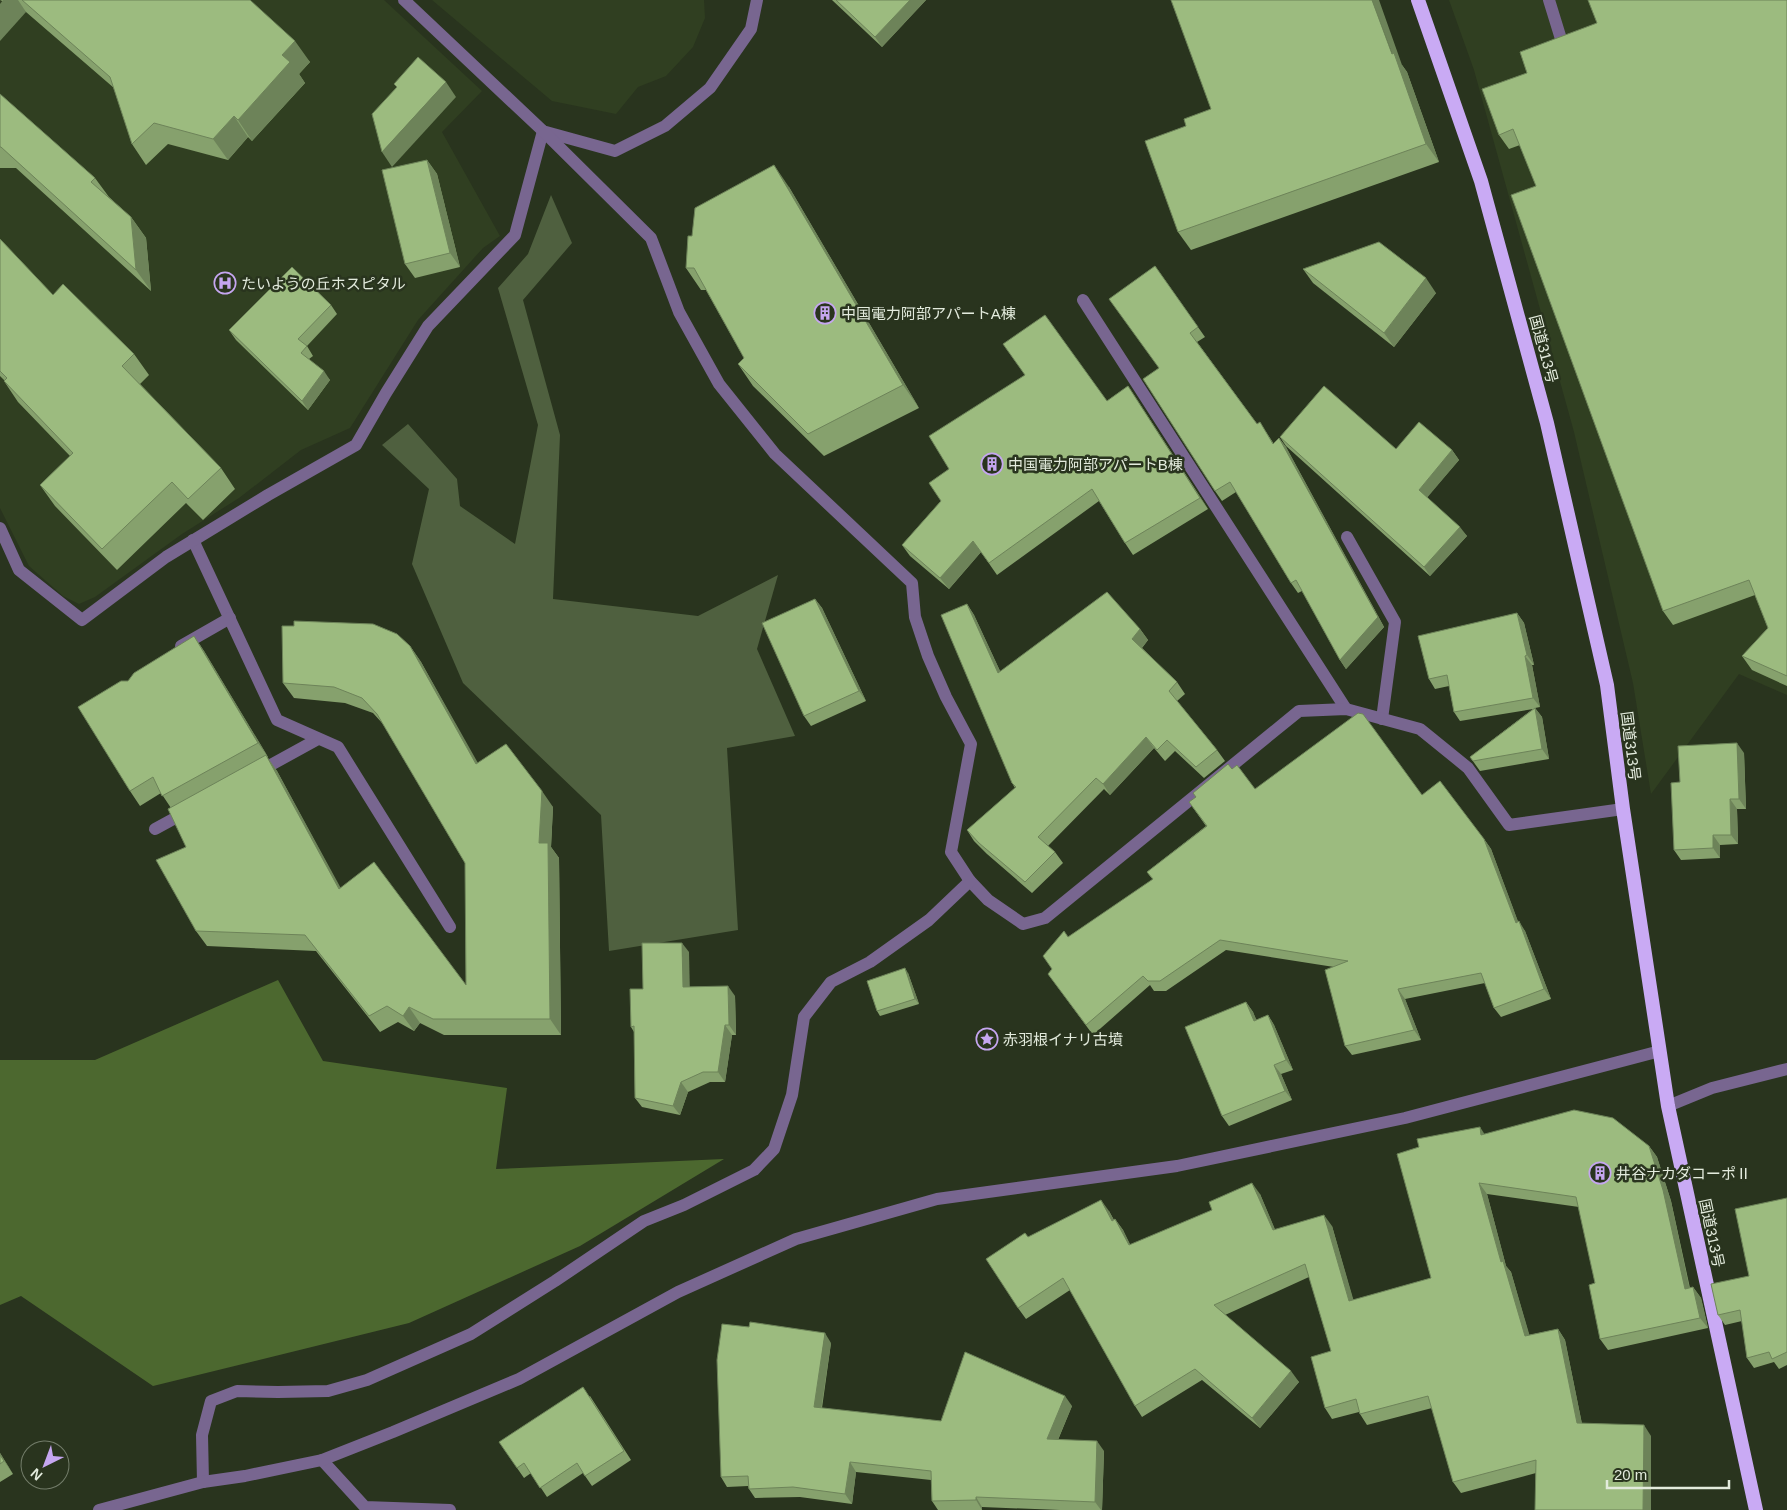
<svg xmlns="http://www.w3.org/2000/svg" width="1787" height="1510" viewBox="0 0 1787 1510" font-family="Helvetica,'Noto Sans JP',sans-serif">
<rect width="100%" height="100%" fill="#29341e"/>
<g fill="#303f21">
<path d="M0,0H384L482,91L442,132L500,236L483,248L418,320L350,428L301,450L239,498L182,534L95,597L79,604L63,596L29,566L0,508Z"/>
<path d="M432,0H704L705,18L693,47L666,76L638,87L616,114L552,101Z"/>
<path d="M1449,0H1787V695L1739,674L1651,794L1633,683L1574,432L1474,70Z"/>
</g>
<path fill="#4f603f" d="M551,195L572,243L523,300L560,435L553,599L698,616L778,575L757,649L795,736L727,748L738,930L609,951L601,815L463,683L412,564L429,489L382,445L408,424L457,479L460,506L515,544L538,425L498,288L528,254Z"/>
<path fill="#4c682f" d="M278,980L323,1061L507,1088L496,1169L724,1159L580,1246L409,1323L153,1386L21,1296L0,1305V1060H95Z"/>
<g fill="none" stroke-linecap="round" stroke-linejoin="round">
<g stroke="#786690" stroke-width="12">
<path d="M1549,0L1561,39"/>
<path d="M193,540L277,720L338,747L450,927"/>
<path d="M181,646L230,618"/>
<path d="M258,772L318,739"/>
<path d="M155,829L188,811"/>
</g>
<g stroke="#786690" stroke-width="12">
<path d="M546,132L615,151L665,126L710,88L751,29L757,0"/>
<path d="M1083,300L1346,709"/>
<path d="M0,528L19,570L82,620L166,557L268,495L356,445L386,393L428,326L515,235L543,131"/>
<path d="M1347,537L1395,622L1382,719"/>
<path d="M970,881L988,900L1023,924L1045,918L1299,711L1346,709L1420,729L1468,768L1509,825L1623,809"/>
<path d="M1668,1106L1712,1088L1787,1069"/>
<path d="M322,1460L365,1507L450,1510"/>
<path d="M203,1482L202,1435L211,1401L237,1391L278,1392L328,1391L367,1380L471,1334L555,1281L644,1221L684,1205L754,1170L774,1149L792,1095L804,1017L831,982L870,962L929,920L970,881L951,852L971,744L946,697L928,656L915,617L912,583L775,454L719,384L679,312L651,238L543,131L404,0"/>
</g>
<path stroke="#786690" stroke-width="12" d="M99,1510L203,1482L245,1476L322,1460L393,1432L519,1379L678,1292L796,1239L937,1199L1177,1166L1405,1118L1660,1051"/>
<path stroke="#c9aaf4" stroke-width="14" d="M1418,0L1481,181L1547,423L1607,685L1623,809L1668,1106L1756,1510"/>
</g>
<g fill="#86a16d">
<path d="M0,0H250L310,62L299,74L305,83L252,141L248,137L228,160L168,144L146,165L132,144L114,88L26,12Z"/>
<path d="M832,0H926L882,47Z"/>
<path d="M1787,0V686L1752,670L1742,656L1768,628L1755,595L1673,625L1663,611L1536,186L1520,145L1509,149L1499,135L1527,73L1597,23Z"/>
<path d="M1402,65L1407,72L1439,162L1191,250L1178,232Z"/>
<path d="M0,94L95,178L109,197L131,217L146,238L151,291L16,168H0Z"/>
<path d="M427,160L437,174L460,267L415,278L405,264Z"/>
<path d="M789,187L919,408L824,456L753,386L738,364L744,358L706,290H701L686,268L692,236Z"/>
<path d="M0,239L53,295L134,354L149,375L140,384L221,468L235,489L203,520L186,503L117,570L55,506L40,485L70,456L18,402L4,381V380L0,376Z"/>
<path d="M1155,266L1205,337L1197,342L1257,424L1266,432L1274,444L1279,438L1286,447L1384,627L1346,669L1340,660L1302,591L1298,593L1291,583L1236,492L1222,501L1215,491L1159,368Z"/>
<path d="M1303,269L1436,293L1394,347L1313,283Z"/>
<path d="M331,305L337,314L307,346L313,356L309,359L330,380L308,410L236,340L229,330Z"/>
<path d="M1128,386L1208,509L1133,555L1125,543L1099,501L997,575L981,552L949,589L910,556L902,545L941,501L949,469L1107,401Z"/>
<path d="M1280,437L1396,449L1452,450L1459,460L1427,497L1467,536L1430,576L1286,446Z"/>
<path d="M815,599L822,608L866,701L811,726L804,716Z"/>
<path d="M967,604L974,615L1000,671L1140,629L1148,640L1142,648L1177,682L1185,694L1177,701L1217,750L1225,761L1204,778L1175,751L1165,761L1154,748L1110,795L1104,789L1048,846L1055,852L1063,863L1032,893L987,854L974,841L967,830L1015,788L1012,783Z"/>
<path d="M1517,613L1524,623L1534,665H1532L1540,707L1535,708L1542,717L1549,759L1480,771L1470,757L1533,709L1460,721L1454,712L1449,686L1435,689L1429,679Z"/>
<path d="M194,636L204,651L268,757L267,758L277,771L340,888L466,985L465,863L383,724L373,713L345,703L294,698L283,683L410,646L421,662L477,763L553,807L551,847L559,858L561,1035H444L420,1023L414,1031L398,1022L380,1032L316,951L207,946L196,931L186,847L171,808L161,793L140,806L130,791L128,681Z"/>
<path d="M1744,753L1746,809H1737L1738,844L1720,845V858L1681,860L1674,850L1680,782Z"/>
<path d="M1232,769L1255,789L1422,795L1484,839L1491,849L1518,922L1525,931L1551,999L1501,1017L1494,1008L1485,983L1405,999L1421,1040L1352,1055L1345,1046L1334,967L1226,950L1166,991H1154L1150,985L1093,1035L1048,974L1052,969L1068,937L1153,880L1147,872L1206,826L1189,802L1196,797L1193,793Z"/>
<path d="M689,952V987L735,996L736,1035H732L725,1082H710L688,1092L680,1115L642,1107L635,1098L634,1032L631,1027L643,989Z"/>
<path d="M908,973L919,1004L880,1016L877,1011Z"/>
<path d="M1246,1002L1253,1012L1256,1020L1268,1015L1274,1025L1293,1070L1281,1074L1292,1100L1229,1126L1222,1116Z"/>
<path d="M1484,1134L1649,1146L1657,1157L1671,1201L1690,1288L1693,1287L1701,1298L1708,1328L1608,1350L1600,1339L1595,1283L1579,1207L1487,1194L1506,1266L1511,1272L1529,1335L1558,1329L1565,1340L1582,1424L1651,1436V1510H1535L1536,1473L1461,1493L1453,1482L1432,1408L1367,1425L1360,1414L1359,1412L1332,1419L1325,1408L1331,1351L1309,1277L1225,1315L1299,1382L1260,1428L1202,1380L1142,1417L1135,1406L1070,1290L1026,1319L1018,1308L1028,1237L1109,1211L1114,1220L1115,1219L1123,1230L1130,1245L1260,1194L1275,1230L1332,1226L1353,1300L1431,1278Z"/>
<path d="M1787,1198V1365L1779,1369L1774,1362L1754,1368L1747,1358L1742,1321L1725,1325L1718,1315L1749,1276Z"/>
<path d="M831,1343L822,1408L941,1421L1072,1406L1058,1440L1104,1451L1102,1510H1060L982,1507V1510H938L932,1501L931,1480L856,1472L852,1504L800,1497L755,1498L749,1489L748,1486L727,1487L721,1477Z"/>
<path d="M590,1396L631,1460L592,1486L583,1473L547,1497L531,1473L524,1478L517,1468Z"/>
<path d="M0,1453L13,1474L0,1482Z"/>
</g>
<g fill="#6d8359">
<path d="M3,0H18L26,12L0,41V4Z"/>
<path d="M910,0H926L882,47L875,37Z"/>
<path d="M1372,0H1379L1402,65L1407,72L1439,162L1426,144Z"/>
<path d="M295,41L310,62L299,74L305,83L252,141L238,120L282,55Z"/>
<path d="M446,82L456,97L392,167L382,152Z"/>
<path d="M234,116L248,137L228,160L213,139Z"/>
<path d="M427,160L437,174L460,267L450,253Z"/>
<path d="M774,165L789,187L919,408L903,385Z"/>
<path d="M131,217L146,238L151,291L136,270Z"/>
<path d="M1426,278L1436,293L1394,347L1384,333Z"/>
<path d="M324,371L330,380L308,410L302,401Z"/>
<path d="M1128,386L1136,398L1208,509L1200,498Z"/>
<path d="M1279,438L1286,447L1384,627L1346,669L1340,660Z"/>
<path d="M1452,450L1459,460L1426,499L1419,490Z"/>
<path d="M1460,527L1467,536L1430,576L1424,567Z"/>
<path d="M973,541L981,552L949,589L940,578Z"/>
<path d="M815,599L822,608L866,701L859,691Z"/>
<path d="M967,604L974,615L1006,684L998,673Z"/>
<path d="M1517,613L1524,623L1534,665L1527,655Z"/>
<path d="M1140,629L1148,640L1140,650L1132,639Z"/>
<path d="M194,636L204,651L268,757L258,743Z"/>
<path d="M410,646L421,662L487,779L476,764Z"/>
<path d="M1525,656L1532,665L1540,707L1533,698Z"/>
<path d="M1535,708L1542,717L1549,759L1542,749Z"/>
<path d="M1146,737L1154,748L1110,795L1103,784Z"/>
<path d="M1737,743L1744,753L1746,809L1739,799Z"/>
<path d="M266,755L277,771L350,905L339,889Z"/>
<path d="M542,791L553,807L551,847L559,858L561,1035L550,1019L539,843Z"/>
<path d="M1730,799L1737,809L1738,844L1731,835Z"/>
<path d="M1713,835L1720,845V858L1713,848Z"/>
<path d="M1484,839L1491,849L1522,932L1516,923Z"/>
<path d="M1519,921L1525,931L1551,999L1544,989Z"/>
<path d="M682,943L689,952L690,997L683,987Z"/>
<path d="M905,968L908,973L919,1004L915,999Z"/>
<path d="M728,986L735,996L736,1035L729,1025Z"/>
<path d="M1398,989L1405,999L1421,1040L1414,1030Z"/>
<path d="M1246,1002L1253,1012L1261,1030L1254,1021Z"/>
<path d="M409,1007L420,1023L414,1031L403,1016Z"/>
<path d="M1268,1015L1274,1025L1293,1070L1286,1060Z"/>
<path d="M725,1025L732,1035L725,1082L718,1072Z"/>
<path d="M1274,1065L1281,1074L1292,1100L1285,1091Z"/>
<path d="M681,1082L688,1092L680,1115L673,1106Z"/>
<path d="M1480,1127L1487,1138L1481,1135Z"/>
<path d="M1649,1146L1657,1157L1671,1201L1692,1300L1685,1289Z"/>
<path d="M1252,1183L1260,1194L1280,1241L1273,1230Z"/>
<path d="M1479,1183L1487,1194L1506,1266L1511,1272L1533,1347L1525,1336L1501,1262Z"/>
<path d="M1101,1200L1109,1211L1120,1232L1112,1221Z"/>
<path d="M1324,1215L1332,1226L1357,1312L1349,1301Z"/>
<path d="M1115,1219L1123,1230L1136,1256L1129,1245Z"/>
<path d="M1693,1287L1701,1298L1708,1328L1700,1318Z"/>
<path d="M1558,1329L1565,1340L1584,1434L1577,1423Z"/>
<path d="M825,1333L831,1343L820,1417L814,1407Z"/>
<path d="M1291,1371L1299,1382L1260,1428L1252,1418Z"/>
<path d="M1065,1396L1072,1406L1054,1449L1047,1439Z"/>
<path d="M1644,1425L1651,1436V1510H1643Z"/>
<path d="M1097,1441L1104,1451L1102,1510H1101L1095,1502Z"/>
<path d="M0,1453L13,1474L0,1455Z"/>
<path d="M850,1462L856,1472L852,1504L845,1494Z"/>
<path d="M976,1497L982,1507V1510L976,1500Z"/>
</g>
<g fill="#9cbb7f" stroke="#6d8359">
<path d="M22,0H250L295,41L282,55L290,62L238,120L234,116L213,139L154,123L132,144L110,77Z"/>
<path d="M836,0H910L875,37Z"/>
<path d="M1171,0H1372L1392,54L1394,53L1426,144L1178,232L1145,141L1186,126L1184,119L1211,109Z"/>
<path d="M1588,0H1787V676L1742,656L1768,628L1749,580L1663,611L1511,195L1536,186L1513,129L1499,135L1482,89L1527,73L1520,52L1597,23Z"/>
<path d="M418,57L446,82L382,152L372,114L397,87L394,84Z"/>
<path d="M0,94L95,178L91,182L131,217L136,270L1,147H0Z"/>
<path d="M427,160L450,253L405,264L382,170Z"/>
<path d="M774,165L903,385L808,434L738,364L744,358L694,268H686L688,236H692L695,208Z"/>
<path d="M0,239L53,295L63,284L134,354L122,366L221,468L188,499L172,482L102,549L40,485L73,453L4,381L7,378L0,371Z"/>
<path d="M1379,242L1426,278L1384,333L1303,269Z"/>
<path d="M1155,266L1198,327L1190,333L1257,424L1260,422L1273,444L1279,438L1378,617L1340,660L1296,580L1291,583L1230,482L1215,491L1143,379L1159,368L1109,299Z"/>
<path d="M292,267L331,305L298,339L307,346L301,353L324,371L302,401L229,330Z"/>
<path d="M1045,315L1107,401L1128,386L1200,498L1125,543L1092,489L989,563L973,541L940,578L902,545L941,501L929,483L949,469L929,436L1025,375L1003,344Z"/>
<path d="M1324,386L1396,449L1419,422L1452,450L1419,490L1460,527L1424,567L1280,437Z"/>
<path d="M1107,592L1140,629L1132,639L1177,682L1169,691L1217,750L1196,767L1167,740L1157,750L1146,737L1103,784L1096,778L1038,837L1055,852L1025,882L979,843L967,830L1016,787L1012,783L941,615L967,604L998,673Z"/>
<path d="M815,599L859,691L804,716L762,623Z"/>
<path d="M1517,613L1527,655L1525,656L1533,698L1454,712L1447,675L1429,679L1418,636Z"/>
<path d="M294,621L373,624L397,634L410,646L476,764L506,744L542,791L539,843H548L550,1019H433L409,1007L403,1016L387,1006L369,1016L305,935L196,931L156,860L186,847L168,809L266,755L339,889L374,862L466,985L465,863L377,714L362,698L334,687L283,683L282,626H294Z"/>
<path d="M194,636L258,743L162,796L153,777L130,791L78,707L121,681H128L134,673Z"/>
<path d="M1535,708L1542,749L1473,761L1470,757Z"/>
<path d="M1358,713L1363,714L1422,795L1440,781L1484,839L1516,923L1519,921L1544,989L1494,1008L1481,973L1398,989L1414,1030L1345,1046L1325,970L1348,961L1220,940L1160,981H1148L1143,976L1086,1025L1048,974L1052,969L1043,956L1064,931L1068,937L1153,879L1147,872L1207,826L1189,802L1196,797L1193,793L1228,764L1232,769L1237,765L1255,789Z"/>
<path d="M1737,743L1739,799H1730L1731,835H1713V848L1674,850L1671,783L1680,782L1678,746Z"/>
<path d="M642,943H682L683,987L728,986L729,1025H725L718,1072H703L681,1082L673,1106L635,1098L634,1026L631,1027L630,989H643Z"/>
<path d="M905,968L915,999L877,1011L867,981Z"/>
<path d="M1246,1002L1254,1021L1268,1015L1286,1060L1274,1065L1285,1091L1222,1116L1185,1027Z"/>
<path d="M1574,1110L1613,1118L1649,1146L1663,1190L1685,1289L1693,1287L1700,1318L1600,1339L1589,1285L1595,1283L1576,1197L1479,1183L1501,1262L1503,1261L1525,1336L1558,1329L1577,1423L1644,1425L1643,1510H1535L1536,1460L1453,1482L1428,1396L1360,1414L1356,1399L1325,1408L1311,1357L1331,1351L1305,1264L1214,1305L1291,1371L1252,1418L1195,1369L1135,1406L1063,1278L1018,1308L986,1259L1025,1233L1028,1237L1101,1200L1112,1221L1115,1219L1129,1245L1212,1210L1209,1202L1252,1183L1273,1230L1324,1215L1349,1301L1431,1278L1397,1154L1419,1147L1417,1139L1480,1127L1481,1135Z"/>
<path d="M1787,1198V1352L1772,1359L1769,1352L1747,1358L1740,1310L1718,1315L1711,1284L1749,1276L1735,1209Z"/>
<path d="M750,1322L825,1333L814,1407L941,1421L965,1352L1065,1396L1047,1439L1097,1441L1095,1502L976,1497V1500L932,1501L931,1471L850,1462L845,1494L793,1487L749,1489L748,1476L721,1477L717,1360L722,1324L749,1327Z"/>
<path d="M583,1387L624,1451L585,1476L577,1463L540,1488L524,1463L517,1468L499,1442Z"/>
<path d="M0,1455L4,1461L0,1464Z"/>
</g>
<defs>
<g id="hospital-ring" transform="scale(1.125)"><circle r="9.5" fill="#29341e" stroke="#c5a6f0" stroke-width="1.5"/><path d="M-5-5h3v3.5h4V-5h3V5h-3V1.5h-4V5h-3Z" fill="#c5a6f0"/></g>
<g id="building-ring" transform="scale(1.125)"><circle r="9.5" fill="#29341e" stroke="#c5a6f0" stroke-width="1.5"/><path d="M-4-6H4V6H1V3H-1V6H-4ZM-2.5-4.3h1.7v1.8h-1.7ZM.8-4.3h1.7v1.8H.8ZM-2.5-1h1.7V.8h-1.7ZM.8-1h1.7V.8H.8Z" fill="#c5a6f0"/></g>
<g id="sight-ring" transform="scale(1.125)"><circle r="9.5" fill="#29341e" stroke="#c5a6f0" stroke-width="1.5"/><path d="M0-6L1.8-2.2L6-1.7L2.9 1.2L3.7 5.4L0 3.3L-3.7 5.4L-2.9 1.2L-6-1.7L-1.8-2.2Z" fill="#c5a6f0"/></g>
</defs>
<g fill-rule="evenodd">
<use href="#hospital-ring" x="225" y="283"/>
<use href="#building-ring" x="825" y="313"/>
<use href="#building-ring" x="992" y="464"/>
<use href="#sight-ring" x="987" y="1039"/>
<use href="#building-ring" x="1600" y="1173"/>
</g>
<g text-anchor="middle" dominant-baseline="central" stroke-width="5" stroke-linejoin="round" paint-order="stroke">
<g font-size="15" fill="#e3ebdd" stroke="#29341e" text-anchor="start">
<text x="241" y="283">たいようの丘ホスピタル</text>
<text x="841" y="313">中国電力阿部アパートA棟</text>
<text x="1008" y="464">中国電力阿部アパートB棟</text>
<text x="1003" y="1039">赤羽根イナリ古墳</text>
<text x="1616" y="1173">井谷ナカダコーポⅡ</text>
</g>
<g font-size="15" fill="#e3ebdd" stroke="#29341e">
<text transform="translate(1544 349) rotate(75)">国道313号</text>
<text transform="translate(1631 746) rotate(83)">国道313号</text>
<text transform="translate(1712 1233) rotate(78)">国道313号</text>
</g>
</g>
<g transform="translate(45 1465) rotate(222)"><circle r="24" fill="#29341e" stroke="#737d6a"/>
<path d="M0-4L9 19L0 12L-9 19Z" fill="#c5a6f0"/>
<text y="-8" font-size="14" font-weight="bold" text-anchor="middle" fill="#e3ebdd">N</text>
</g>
<path d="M1607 1480v8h122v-8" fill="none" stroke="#e3ebdd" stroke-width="2.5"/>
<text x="1614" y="1480" font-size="15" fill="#e3ebdd" stroke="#29341e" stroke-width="4" paint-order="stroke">20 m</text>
</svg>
